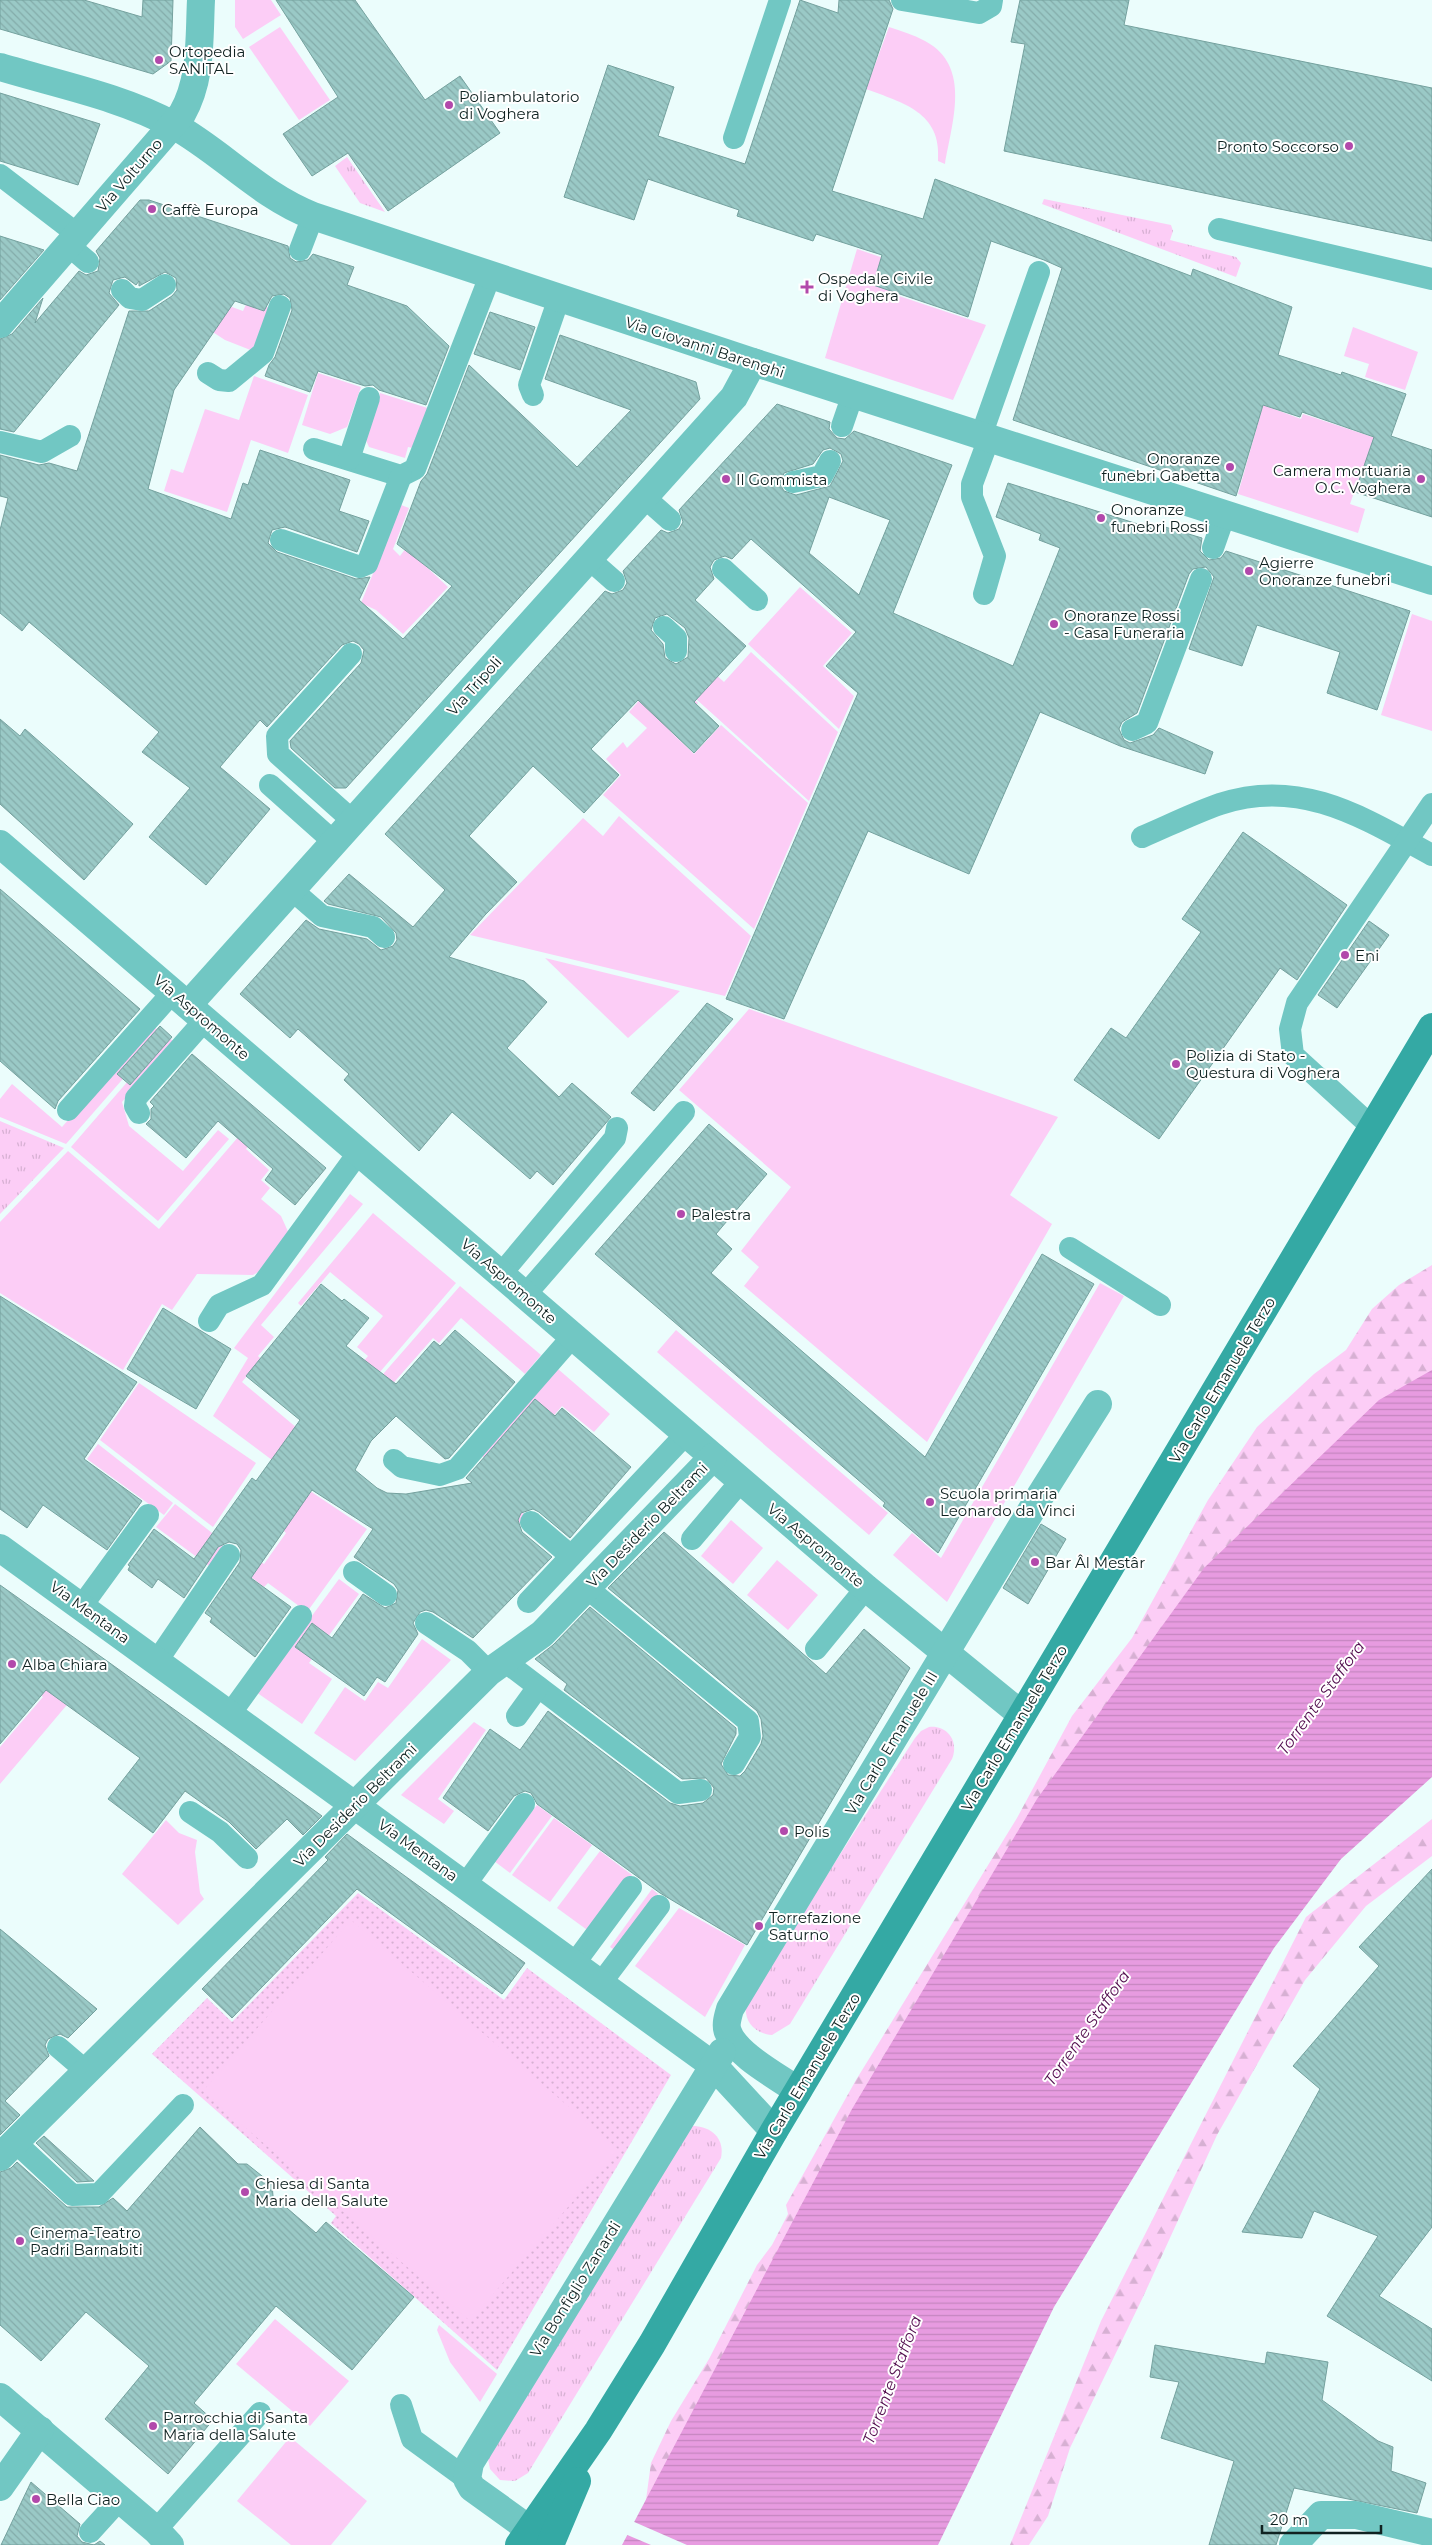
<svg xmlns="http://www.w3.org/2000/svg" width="1432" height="2545" viewBox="0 0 1432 2545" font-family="Montserrat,sans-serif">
<defs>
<pattern id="grass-tufts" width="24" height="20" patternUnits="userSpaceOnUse" patternTransform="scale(1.25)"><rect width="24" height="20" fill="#fccdf6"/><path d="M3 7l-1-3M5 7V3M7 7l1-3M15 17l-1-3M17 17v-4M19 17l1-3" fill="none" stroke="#d7b0d3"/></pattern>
<pattern id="forest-firs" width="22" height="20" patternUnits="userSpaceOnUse" patternTransform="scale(1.25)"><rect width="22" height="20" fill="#fccdf6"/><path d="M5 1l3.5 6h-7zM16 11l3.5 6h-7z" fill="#d7b0d3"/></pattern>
<pattern id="park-dots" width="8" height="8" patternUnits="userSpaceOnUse" patternTransform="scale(1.25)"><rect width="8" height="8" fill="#fccdf6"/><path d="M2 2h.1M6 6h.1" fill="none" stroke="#d7b0d3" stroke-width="1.8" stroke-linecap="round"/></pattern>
<pattern id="water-rules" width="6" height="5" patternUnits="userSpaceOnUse" patternTransform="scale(1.25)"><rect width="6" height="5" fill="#e79be0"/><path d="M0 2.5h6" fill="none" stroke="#c585c0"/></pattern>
<pattern id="building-back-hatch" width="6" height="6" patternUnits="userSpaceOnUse" patternTransform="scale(1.25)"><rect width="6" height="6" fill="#9ac9c6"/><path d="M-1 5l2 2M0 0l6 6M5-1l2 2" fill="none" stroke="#84acaa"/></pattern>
</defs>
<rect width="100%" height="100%" fill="#ebfdfc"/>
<g fill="url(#grass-tufts)">
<path d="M347,157L385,212L360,203L335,166Z"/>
<path d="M1044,199L1171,225L1173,231L1170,240L1236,257L1241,263L1236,277L1042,204Z"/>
<path d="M0,1121L64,1148L0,1214Z"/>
<path d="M929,1727C948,1725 959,1742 952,1759L790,2024L772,2035C751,2033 742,2018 747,1999L915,1738L921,1731Z"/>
<path d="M692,2126C711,2126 725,2138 721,2158L528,2473L515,2481L500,2480L490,2469L488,2459Z"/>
</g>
<g fill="url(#forest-firs)">
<path d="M1432,1265V1404L626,2545L645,2507L651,2463L671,2421L709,2359L757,2265L772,2245L788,2214L786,2205L856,2080L1017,1818L1072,1716L1132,1638L1208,1500L1257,1427L1314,1374L1346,1350L1372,1309L1399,1285Z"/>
<path d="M1432,1819V1856L1366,1906L1305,1980L1217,2135L1143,2297L1070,2448L1048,2516L1029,2545H1010L1101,2321L1306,1917Z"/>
</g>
<path fill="url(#park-dots)" d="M358,1893L504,2000L527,1968L671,2075L497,2370L331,2223L336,2216L152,2054L207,1998L232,2022Z"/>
<g fill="#fccdf6">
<path d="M235,0H271L281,15L243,39L235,27Z"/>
<path d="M280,27L330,100L299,120L249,47Z"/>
<path d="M889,27C901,31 914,35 925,41C972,66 952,122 945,164L938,161C942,112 903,103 866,89Z"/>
<path d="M857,249L907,266L899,296L986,325L953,400L825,358Z"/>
<path d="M248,300L269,308L253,351L225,340L202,325L218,302L243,311Z"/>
<path d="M1353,327L1418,352L1405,390L1365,377L1369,364L1344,356Z"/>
<path d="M318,373L361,387L347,427L330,434L302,425Z"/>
<path d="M254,376L308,395L288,453L251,440L227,512L164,491L171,469L183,473L205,409L239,420Z"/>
<path d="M380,393L434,410L413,448L408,447L405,458L369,447L365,438Z"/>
<path d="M1263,405L1301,419L1303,414L1388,442L1376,477L1361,472L1350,504L1365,509L1358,533L1238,494Z"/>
<path d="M401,505L409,508L393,549L400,556L406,548L448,587L403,634L376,610L361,603Z"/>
<path d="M800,587L852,633L823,666L854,696L839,729L748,644Z"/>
<path d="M1412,614L1432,621V731L1381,715Z"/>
<path d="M751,652L838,732L809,801L675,680L696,657L724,682Z"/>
<path d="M674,682L698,703L671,732L694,754L721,725L808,803L754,929L603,795L621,775L606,759L623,742L627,748L647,728L629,712L643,696Z"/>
<path d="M619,816L751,936L725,996L470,935L583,818L603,836Z"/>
<path d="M545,958L680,991L628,1038Z"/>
<path d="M749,1009L1058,1117L1010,1195L1052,1224L927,1442L744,1286L759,1267L741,1251L791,1187L679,1090Z"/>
<path d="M152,1025L162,1034L66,1144L0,1117V1099L12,1084L62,1127Z"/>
<path d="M167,1036L174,1042L122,1102L129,1126L183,1171L218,1130L229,1139L158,1221L71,1147Z"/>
<path d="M258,1114L268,1122L246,1149L269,1170L261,1180L270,1188L261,1199L281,1216L290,1236L268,1266L253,1275L197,1274L172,1310L162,1304L123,1370L0,1293V1222L68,1151L159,1229Z"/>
<path d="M350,1194L363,1204L261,1325L274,1337L258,1356L261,1359L242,1382L297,1428L314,1421L368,1356L357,1347L383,1316L330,1272L301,1306L298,1303L373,1213L456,1283L292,1475L213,1416L248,1358L234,1348Z"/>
<path d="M1100,1283L1124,1296L947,1602L893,1555L912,1533L941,1558Z"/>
<path d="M460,1286L541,1355L525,1374L461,1318L439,1343L433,1338L389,1388L363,1397Z"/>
<path d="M676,1330L888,1513L869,1535L657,1352Z"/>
<path d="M558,1369L610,1414L594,1432L562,1406L492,1487L526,1516L513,1529L521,1536L471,1588L449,1574L501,1510L473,1489L494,1466L482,1456Z"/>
<path d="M139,1383L256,1463L213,1527L100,1440Z"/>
<path d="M98,1444L173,1503L164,1515L87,1459Z"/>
<path d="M298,1483L367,1529L307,1612L268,1583L264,1587L238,1567L247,1553L264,1564L286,1533L273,1520Z"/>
<path d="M175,1504L225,1543L209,1566L156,1527Z"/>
<path d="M731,1520L763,1548L733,1584L701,1556Z"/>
<path d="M777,1560L818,1595L788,1630L747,1595Z"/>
<path d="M339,1579L359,1594L309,1663L332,1679L302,1724L256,1692Z"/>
<path d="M422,1639L451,1660L355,1761L314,1733L345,1687L365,1701L378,1682L388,1688Z"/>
<path d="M104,1661L0,1784V1747L43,1697L17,1675Z"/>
<path d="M474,1722L486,1730L438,1799L454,1811L444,1824L401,1795Z"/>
<path d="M537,1805L552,1816L510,1873L494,1861Z"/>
<path d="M554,1818L592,1845L550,1902L512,1875Z"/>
<path d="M166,1820L179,1833L197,1840L195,1852L200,1893L204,1899L178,1925L122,1874Z"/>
<path d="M600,1851L632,1875L590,1932L557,1908Z"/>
<path d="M652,1889L658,1894L616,1951L610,1947Z"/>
<path d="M679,1908L745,1945L705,2017L635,1966Z"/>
<path d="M351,1920L618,2149L470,2321L203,2091Z"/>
<path d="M275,2319L349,2381L310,2426L236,2364Z"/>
<path d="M439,2325L497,2374L480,2402L450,2362L437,2330Z"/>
<path d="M290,2437L367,2501L331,2545H291L237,2501Z"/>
</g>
<path fill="url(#water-rules)" d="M1432,1370V1777L1341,1859L1274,1948L1054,2307L938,2545H622L852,2109L1037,1799L1204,1568L1379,1400Z"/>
<path fill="#ebfdfc" d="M632,2521L687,2545H651L625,2534Z"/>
<g fill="url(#building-back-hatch)" stroke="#74a19e" fill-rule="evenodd">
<path d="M0,0H84L142,17L143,0H173L171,61L153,74L0,29Z"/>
<path d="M276,0H355L425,100L460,76L500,133L388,211L348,153L312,176L283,134L338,97Z"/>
<path d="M800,0L838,13L839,0H889L893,9L832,191L923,219L935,179L1191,276L1193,269L1292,307L1278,355L1341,375L1342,372L1406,394L1391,436L1432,450V517L1355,492L1374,437L1302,412L1300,417L1263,405L1236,496L1013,420L1062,268L1044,260L991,241L968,317L873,285L882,255L816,234L813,241L737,216L739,210L648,179L634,220L564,197L608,65L674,87L658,136L745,164Z"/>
<path d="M1020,0H1129L1124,25L1432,88V241L1004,151L1025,44L1011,42Z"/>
<path d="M0,93L100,124L78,185L0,161Z"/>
<path d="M140,200H149L288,246L290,258L296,262L308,260L313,254L354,267L347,285L407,306L449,346L426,405L379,390L373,385L365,386L318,371L310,392L265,376L269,365L275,357L292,310L290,298L284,294L272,296L264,311L235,301L174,390L148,489L231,519L243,483L248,485L260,450L350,480L339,511L369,521L357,552L285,527L272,530L268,543L277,552L356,579L370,577L359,600L403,639L452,586L397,544L421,481L427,474L469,365L577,467L631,410L545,379L560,335L696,382L700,399L346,788H335L291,748L290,741L361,663L364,650L359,644L353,641L342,645L267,727L260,720L220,767L270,809L206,885L149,837L190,788L142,752L159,732L29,622L22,631L0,613V530L8,498L0,496V455L39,465L49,463L77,471L129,311H149L172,296L177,290L176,278L165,272L139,286V281L136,285L125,277L113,280L109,293L119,305L14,432L0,429V339L12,334L43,298L35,323L79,271L86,275L98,271L100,258L96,251Z"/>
<path d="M0,236L44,250L0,300Z"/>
<path d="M490,312L535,327L520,370L474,354Z"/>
<path d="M777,404L830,422L829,429L837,438L845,439L854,431L952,465L893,613L1013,666L1060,548L1039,540L1041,534L996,517L1008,483L1163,532L1165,527L1202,538L1200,551L1209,560L1221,558L1226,551L1410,611L1377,710L1327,693L1340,652L1257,625L1242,666L1189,649L1214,577L1206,567L1193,569L1189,574L1137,713L1122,722L1119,729L1124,740L1130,743L1153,735L1159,728L1213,752L1205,774L1120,746L1040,712L969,874L868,831L784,1019L726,999L858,693L826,666L856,632L751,539L732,559L725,556L714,560L710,567L714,579L695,600L746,646L694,702L719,726L694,753L638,700L591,749L619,775L584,813L533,766L469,836L517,882L485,915L449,957L524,981L547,1002L507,1048L559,1097L572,1083L611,1117L553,1185L537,1171L530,1179L452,1112L419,1151L344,1080L349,1074L298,1029L290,1038L240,994L306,920L319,929L367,939L381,950L393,946L397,940L396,933L381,917L328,904L324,901L349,874L413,927L445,890L385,834L605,591L612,594L623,590L627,583L623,571L661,530L668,533L679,529L683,522L679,510ZM830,448L841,454L843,461L830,486L796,495L784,491L780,484L784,473L813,464L823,450ZM829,497L890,520L859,595L809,553ZM667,614L685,628L689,638L688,657L676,664L665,658L663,644L651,630L655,618Z"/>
<path d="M0,719L20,736L25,729L133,824L84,880L0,804Z"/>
<path d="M1243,832L1347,905L1297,980L1280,968L1159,1139L1074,1080L1111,1028L1126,1038L1201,932L1182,919Z"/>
<path d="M0,889L140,1009L58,1101L55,1109L0,1061Z"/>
<path d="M1369,921L1389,935L1337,1008L1318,995Z"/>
<path d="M707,1003L733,1019L654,1111L631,1093Z"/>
<path d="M160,1026L172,1037L130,1085L117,1074Z"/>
<path d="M192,1054L326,1168L295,1205L265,1180L273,1169L218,1121L186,1158L146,1124L151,1119V1109L154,1106L150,1102Z"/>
<path d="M709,1124L767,1174L716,1234L732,1249L711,1273L925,1457L1042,1254L1094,1284L938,1553L883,1506L885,1503L595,1254Z"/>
<path d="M321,1284L342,1301L344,1299L369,1318L346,1346L396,1384L434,1341L440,1346L455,1330L515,1382L449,1458L445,1459L396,1416L371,1441L355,1470L377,1488L387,1493L406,1494L472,1483L466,1478L535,1399L555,1416L562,1408L631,1467L570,1538L539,1512L533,1509L521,1513L518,1520L522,1532L552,1557L473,1638L433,1612L426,1610L420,1612L413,1623L418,1634L385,1682L377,1677L364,1696L295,1647L312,1623L332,1638L363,1594L385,1608L396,1603L398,1590L394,1584L354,1557L373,1529L312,1490L251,1578L291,1607L255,1657L210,1622L212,1618L205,1613L240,1562L241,1550L237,1544L229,1542L218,1547L184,1598L158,1579L152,1588L128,1570L130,1566L128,1565L154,1529L194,1559L252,1478L256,1481L300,1420L246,1376Z"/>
<path d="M0,1296L137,1382L84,1459L142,1501L107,1550L43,1505L27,1528L0,1509Z"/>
<path d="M163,1308L231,1349L196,1409L127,1369Z"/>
<path d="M1041,1524L1066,1539L1028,1604L1003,1588Z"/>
<path d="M664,1532L826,1674L864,1629L910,1668L747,1945L660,1893L537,1804L531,1793L525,1791L514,1796L488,1831L443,1798L490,1729L520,1750L548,1711L670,1803L680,1806L703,1803L713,1795L714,1788L706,1778L682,1779L564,1690L567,1684L535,1659L553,1645L590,1607L736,1728V1734L721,1764L728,1775L740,1776L745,1771L761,1744L763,1736L761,1719L757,1711L608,1588Z"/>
<path d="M0,1585L107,1661L322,1816L303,1835L287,1819L256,1849L229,1822L185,1791L153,1833L108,1799L140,1758L46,1690L0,1744Z"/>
<path d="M347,1834L525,1963L502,1994L357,1889L232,2018L202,1989L328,1860L325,1857Z"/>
<path d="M1432,1869V2227L1379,2296L1432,2329V2381L1327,2316L1378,2236L1314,2211L1302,2238L1242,2232L1320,2089L1293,2066L1379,1966L1359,1947Z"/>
<path d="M0,1929L97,2009L68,2038L60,2034L48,2039L45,2045L49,2056L5,2101L20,2115L0,2135Z"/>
<path d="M200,2127L238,2164H247L272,2184L273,2196L316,2233L326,2222L414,2297L352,2370L276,2306L194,2403L213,2420L168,2474L105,2419L149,2366L86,2312L41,2361L0,2325V2172L11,2168L17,2162L67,2207H99L113,2198L127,2211Z"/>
<path d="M44,2136L94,2181L77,2182L36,2143Z"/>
<path d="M1155,2345L1265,2364L1267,2352L1328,2362L1322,2400L1378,2441L1393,2447L1391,2471L1426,2483L1417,2513L1294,2488L1276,2545H1209L1234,2461L1161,2438L1179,2382L1150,2377Z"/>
<path d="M31,2482L80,2524L77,2536L82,2542L94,2545L100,2541L105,2545H1Z"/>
</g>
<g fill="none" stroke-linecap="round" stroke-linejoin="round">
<g stroke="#71c7c3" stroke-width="22">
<path d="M902,0L979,13L991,6L992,0"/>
<path d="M734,138L780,0"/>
<path d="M0,175L77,234"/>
<path d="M1219,229L1432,279"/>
<path d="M68,245L88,262"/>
<path d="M300,250L313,216"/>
<path d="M122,290L130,298L142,300L165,285"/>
<path d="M208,373L219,380L229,381L263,353L280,306"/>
<path d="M533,395L529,385L559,298"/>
<path d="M842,426L853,394"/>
<path d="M981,436L1039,272"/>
<path d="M0,442L42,452L70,436"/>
<path d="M314,449L401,476L415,469L490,276"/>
<path d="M349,459L369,398"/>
<path d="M793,482L822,476L830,461"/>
<path d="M644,497L670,520"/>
<path d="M281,540L360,567L367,564L401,476"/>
<path d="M1213,548L1225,514"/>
<path d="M589,559L614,581"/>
<path d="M723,569L757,600"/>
<path d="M984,594L995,556L972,497V484L989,438"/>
<path d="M664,627L676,638V651"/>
<path d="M351,654L277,736L278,754L353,821"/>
<path d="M1132,730L1147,723L1201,579"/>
<path d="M270,785L334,842"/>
<path d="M1142,837C1168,826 1194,813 1220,804C1301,777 1364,818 1432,855"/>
<path d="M292,890L322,916L373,927L384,937"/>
<path d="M68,1110L173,992"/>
<path d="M139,1113L135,1106L136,1098L205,1020"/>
<path d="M1372,1127L1293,1055L1290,1029L1297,1003L1432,804"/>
<path d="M1070,1248L1160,1305"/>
<path d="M501,1274L615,1138L617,1128"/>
<path d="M525,1295L684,1112"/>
<path d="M209,1321L219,1305L262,1285L359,1152"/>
<path d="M394,1460L402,1467L440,1475L457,1469L573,1336"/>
<path d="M531,1522L571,1556"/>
<path d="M692,1539L741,1481"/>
<path d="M354,1572L386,1595"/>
<path d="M587,1588L748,1721L750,1737L734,1764"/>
<path d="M528,1602L686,1434"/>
<path d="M81,1607L148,1515"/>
<path d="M426,1623L468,1651L489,1672"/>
<path d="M816,1649L866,1588"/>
<path d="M503,1660L678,1793L701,1790"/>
<path d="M157,1661L229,1555"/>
<path d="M230,1714L301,1616"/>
<path d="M517,1716L538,1687"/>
<path d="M190,1812L220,1832L247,1858"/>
<path d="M465,1885L524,1804"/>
<path d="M574,1964L631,1887"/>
<path d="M601,1983L659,1906"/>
<path d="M58,2047L86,2071"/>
<path d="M15,2142L72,2195L99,2194L183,2105"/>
<path d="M401,2405L412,2439L467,2479"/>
<path d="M156,2530L260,2413"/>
<path d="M90,2532L120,2499"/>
</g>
<g stroke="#71c7c3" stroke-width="28">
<path d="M0,67C56,84 122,97 173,125C222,152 259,195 313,216L753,362L1432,581"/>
<path d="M0,324L182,114C202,79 199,39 201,0"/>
<path d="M0,844L866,1588L1022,1715"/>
<path d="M188,1005L734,397L753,362"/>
<path d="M0,1548L714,2066L774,2131"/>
<path d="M798,2091C779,2077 736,2055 728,2032C725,2025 728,2016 730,2009L1040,1496L1098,1404"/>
<path d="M0,2157L489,1672L542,1634L713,1457"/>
<path d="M0,2397L156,2530L170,2545"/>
<path d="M0,2487L40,2430"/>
<path d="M529,2529L472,2488L467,2479L470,2463L722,2052"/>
<path d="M1293,2545L1321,2515H1356L1432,2533"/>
</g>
<g stroke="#34a9a4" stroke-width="28">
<path d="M519,2545L598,2431L652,2344L774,2131L1432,1027"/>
<path d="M550,2545L577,2481"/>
</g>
</g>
<g fill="#b249ab" stroke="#fff" stroke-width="2">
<circle cx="159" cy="60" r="5"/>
<circle cx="449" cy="105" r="5"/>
<circle cx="1349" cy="146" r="5"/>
<circle cx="152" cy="209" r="5"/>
<path d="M804.5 279.5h5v5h5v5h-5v5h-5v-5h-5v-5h5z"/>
<circle cx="1230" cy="467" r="5"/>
<circle cx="726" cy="479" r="5"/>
<circle cx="1421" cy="479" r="5"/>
<circle cx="1101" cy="518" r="5"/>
<circle cx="1249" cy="571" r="5"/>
<circle cx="1054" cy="624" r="5"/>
<circle cx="1345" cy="955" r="5"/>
<circle cx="1176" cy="1064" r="5"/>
<circle cx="681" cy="1214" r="5"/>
<circle cx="930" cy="1502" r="5"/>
<circle cx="1035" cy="1562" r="5"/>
<circle cx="12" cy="1664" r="5"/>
<circle cx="784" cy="1831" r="5"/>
<circle cx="759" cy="1926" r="5"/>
<circle cx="245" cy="2192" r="5"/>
<circle cx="20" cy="2241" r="5"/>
<circle cx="153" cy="2426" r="5"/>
<circle cx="36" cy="2499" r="5"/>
</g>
<g text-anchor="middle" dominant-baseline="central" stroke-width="4" stroke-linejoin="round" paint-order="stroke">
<g font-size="15" fill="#102221" stroke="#fff" text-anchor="start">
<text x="169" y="51">Ortopedia<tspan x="169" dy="17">SANITAL</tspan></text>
<text x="459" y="96">Poliambulatorio<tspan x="459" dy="17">di Voghera</tspan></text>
<text x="1339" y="146" text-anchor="end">Pronto Soccorso</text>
<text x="162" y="209">Caffè Europa</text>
<text x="818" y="278">Ospedale Civile<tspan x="818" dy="17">di Voghera</tspan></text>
<text x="1220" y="458" text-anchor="end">Onoranze<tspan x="1220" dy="17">funebri Gabetta</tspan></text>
<text x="1411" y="470" text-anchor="end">Camera mortuaria<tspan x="1411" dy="17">O.C. Voghera</tspan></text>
<text x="736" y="479">Il Gommista</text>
<text x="1111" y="509">Onoranze<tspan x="1111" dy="17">funebri Rossi</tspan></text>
<text x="1259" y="562">Agierre<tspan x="1259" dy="17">Onoranze funebri</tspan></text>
<text x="1064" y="615">Onoranze Rossi<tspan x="1064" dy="17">- Casa Funeraria</tspan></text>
<text x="1355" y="955">Eni</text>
<text x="1186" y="1055">Polizia di Stato -<tspan x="1186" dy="17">Questura di Voghera</tspan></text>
<text x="691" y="1214">Palestra</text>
<text x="940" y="1493">Scuola primaria<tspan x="940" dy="17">Leonardo da Vinci</tspan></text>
<text x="1045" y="1562">Bar Âl Mestâr</text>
<text x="22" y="1664">Alba Chiara</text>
<text x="794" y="1831">Polis</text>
<text x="769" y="1917">Torrefazione<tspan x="769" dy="17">Saturno</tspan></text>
<text x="255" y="2183">Chiesa di Santa<tspan x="255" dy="17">Maria della Salute</tspan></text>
<text x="30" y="2232">Cinema-Teatro<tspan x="30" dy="17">Padri Barnabiti</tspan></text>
<text x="163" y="2417">Parrocchia di Santa<tspan x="163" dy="17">Maria della Salute</tspan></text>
<text x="46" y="2499">Bella Ciao</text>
</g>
<g font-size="15" fill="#102221" stroke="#fff">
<text transform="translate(129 175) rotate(-49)">Via Volturno</text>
<text transform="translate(705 347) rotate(18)">Via Giovanni Barenghi</text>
<text transform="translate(474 686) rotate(-48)">Via Tripoli</text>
<text transform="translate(202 1017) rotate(41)">Via Aspromonte</text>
<text transform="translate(509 1281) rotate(41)">Via Aspromonte</text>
<text transform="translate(1222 1380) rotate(-59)">Via Carlo Emanuele Terzo</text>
<text transform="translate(647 1525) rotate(-46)">Via Desiderio Beltrami</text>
<text transform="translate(816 1545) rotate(40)">Via Aspromonte</text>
<text transform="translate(90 1612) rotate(36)">Via Mentana</text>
<text transform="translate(1014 1728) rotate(-59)">Via Carlo Emanuele Terzo</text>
<text transform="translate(891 1743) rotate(-59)">Via Carlo Emanuele III</text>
<text transform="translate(355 1805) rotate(-45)">Via Desiderio Beltrami</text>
<text transform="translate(418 1850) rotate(36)">Via Mentana</text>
<text transform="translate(807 2076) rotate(-59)">Via Carlo Emanuele Terzo</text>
<text transform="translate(575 2289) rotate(-58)">Via Bonfiglio Zanardi</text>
</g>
<g font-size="16" font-style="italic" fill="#520e4e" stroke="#fff">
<text transform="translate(1321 1698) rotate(-54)">Torrente Staffora</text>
<text transform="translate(1087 2028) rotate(-55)">Torrente Staffora</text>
<text transform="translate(892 2380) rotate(-69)">Torrente Staffora</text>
</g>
</g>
<path d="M1262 2525v8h119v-8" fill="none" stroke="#102221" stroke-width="2.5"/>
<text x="1270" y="2525" font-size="15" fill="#102221" stroke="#ffffff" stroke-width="4" paint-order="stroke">20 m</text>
</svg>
